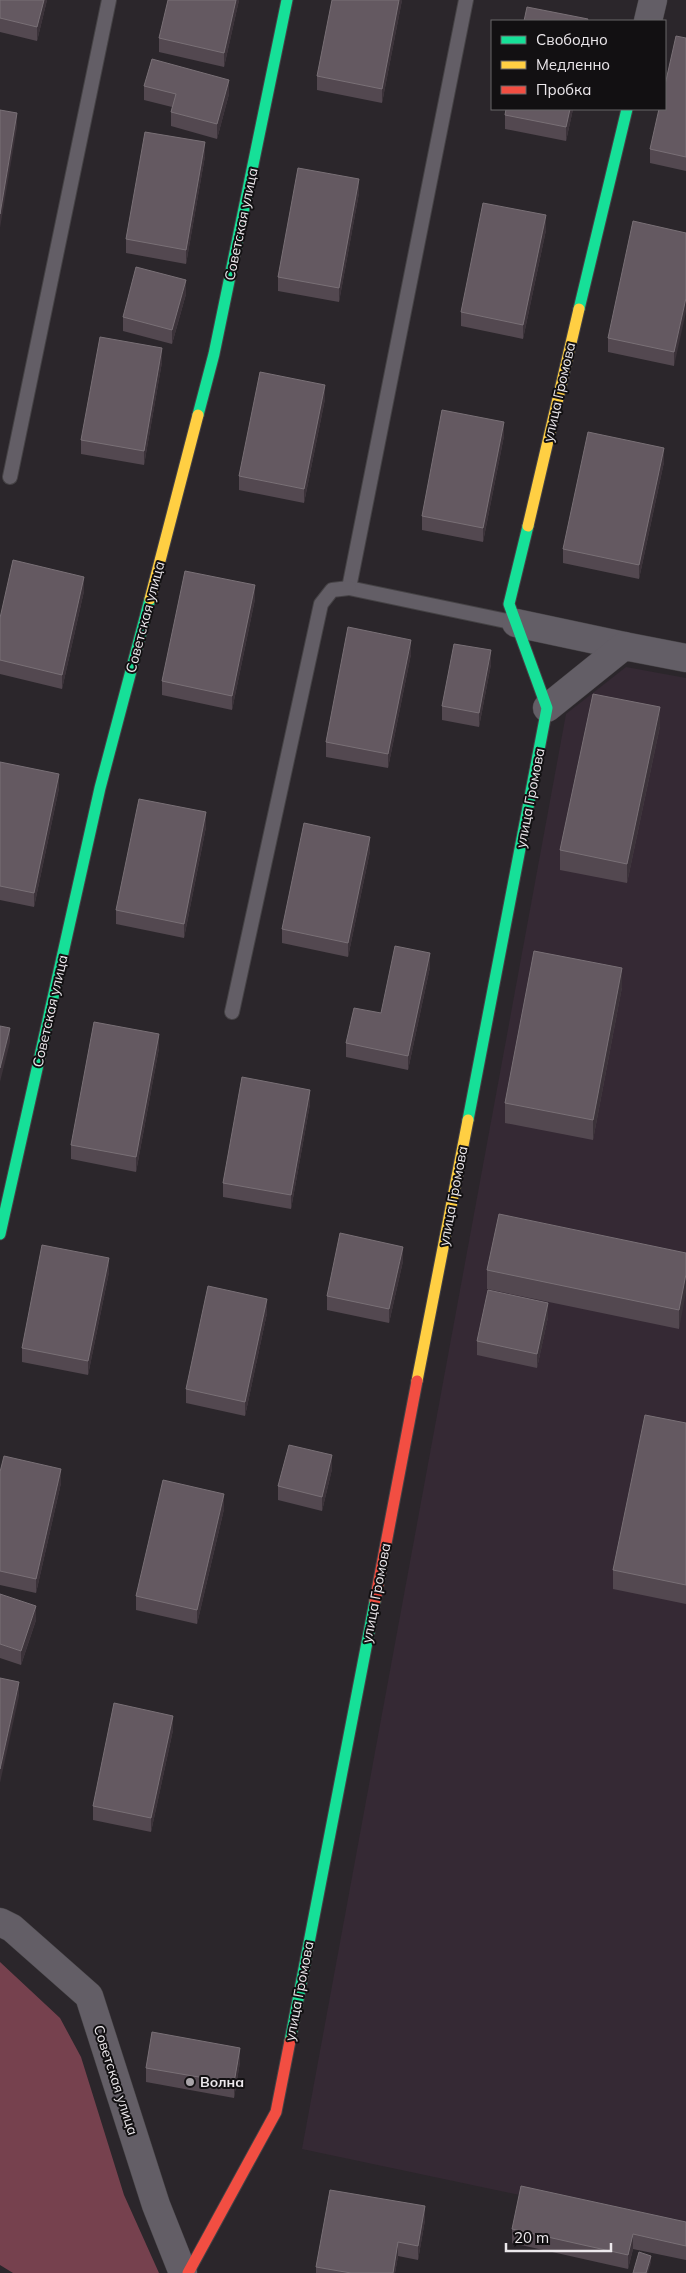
<svg xmlns="http://www.w3.org/2000/svg" width="686" height="2273" viewBox="0 0 686 2273" font-family="Mulish,sans-serif">
<rect width="100%" height="100%" fill="#2b262b"/>
<path fill="#352934" d="M626,667L686,678V2230L302,2149L566,714Z"/>
<path fill="#76414e" d="M0,1962L60,2018L81,2057L124,2195L159,2273H13L0,2265Z"/>
<g fill="none" stroke-linecap="round" stroke-linejoin="round">
<g stroke="#454245" stroke-width="16">
<g id="lane">
<path d="M466,0L349,588L516,623"/>
<path d="M10,477L109,0"/>
<path d="M232,1012L321,604L332,590L349,588"/>
</g>
</g>
<g stroke="#454245" stroke-width="29">
<g id="street">
<path d="M648,21L653,0"/>
<path d="M516,623L624,646"/>
<path d="M547,708L624,646L686,658"/>
<path d="M0,1922L12,1928L89,1996L156,2205L183,2273"/>
</g>
</g>
<g stroke="#454245" stroke-width="13">
<g id="fast">
<path d="M579,309L627,109"/>
<path d="M198,415L214,354L287,0"/>
<path d="M468,1120L547,708L509,604L528,526"/>
<path d="M0,1234L100,788L150,599"/>
<path d="M290,2041L375,1601"/>
</g>
</g>
<g stroke="#454245" stroke-width="13">
<g id="slow">
<path d="M528,526L579,309"/>
<path d="M150,599L198,415"/>
<path d="M417,1381L468,1120"/>
</g>
</g>
<g stroke="#454245" stroke-width="13">
<g id="jam">
<path d="M375,1601L417,1381"/>
<path d="M188,2273L276,2112L290,2041"/>
</g>
</g>
<use href="#lane" stroke="#635e66" stroke-width="14"/>
<use href="#street" stroke="#635e66" stroke-width="28"/>
<use href="#fast" stroke="#16e098" stroke-width="11"/>
<use href="#slow" stroke="#ffcf43" stroke-width="11"/>
<use href="#jam" stroke="#f24e42" stroke-width="11"/>
</g>
<g fill="#534850">
<path d="M0,0H47L37,41L0,32Z"/>
<path d="M239,0L224,67L159,52V38Z"/>
<path d="M402,0L382,103L317,90V76Z"/>
<path d="M686,38V171L650,163V149Z"/>
<path d="M144,86L229,94L217,139L171,126V112L172,107L144,100Z"/>
<path d="M573,109L566,141L505,129V115Z"/>
<path d="M205,156L186,264L126,253V239Z"/>
<path d="M359,193L339,302L278,291V277Z"/>
<path d="M546,230L523,339L461,326V312Z"/>
<path d="M686,233L674,366L608,352V338Z"/>
<path d="M186,294L172,344L123,331V317Z"/>
<path d="M162,362L144,465L81,454V440Z"/>
<path d="M325,399L304,503L239,490V476Z"/>
<path d="M504,436L483,542L422,530V516Z"/>
<path d="M664,462L639,579L563,563V549Z"/>
<path d="M84,591L62,689L0,674V618Z"/>
<path d="M255,599L232,710L162,695V681Z"/>
<path d="M411,654L388,768L326,757V742Z"/>
<path d="M491,664L479,727L442,720V706Z"/>
<path d="M660,726L627,883L560,870V850Z"/>
<path d="M0,762L59,788L34,907L0,900Z"/>
<path d="M206,827L184,938L116,924V910Z"/>
<path d="M370,851L348,957L282,943V929Z"/>
<path d="M430,967L408,1070L346,1057V1043L381,1013Z"/>
<path d="M622,987L593,1140L505,1123V1103Z"/>
<path d="M159,1048L136,1172L71,1159V1145Z"/>
<path d="M310,1104L291,1209L223,1197V1183Z"/>
<path d="M686,1253L679,1329L487,1289V1270Z"/>
<path d="M403,1261L389,1323L327,1310V1296Z"/>
<path d="M109,1272L88,1375L22,1362V1348Z"/>
<path d="M267,1313L245,1416L186,1403V1389Z"/>
<path d="M548,1317L537,1368L477,1355V1341Z"/>
<path d="M686,1423V1604L613,1589V1570Z"/>
<path d="M332,1469L322,1511L278,1500V1486Z"/>
<path d="M0,1472L61,1483L36,1593L0,1585Z"/>
<path d="M224,1509L197,1624L136,1610V1596Z"/>
<path d="M0,1594L36,1620L21,1665L0,1658Z"/>
<path d="M173,1730L151,1832L93,1820V1806Z"/>
<path d="M240,2062L234,2098L146,2082V2068Z"/>
<path d="M425,2220L418,2260L398,2256L395,2273H316V2267Z"/>
<path d="M686,2222V2260L633,2249L628,2269L512,2243V2229Z"/>
</g>
<g fill="#3c333a">
<path d="M44,0H47L37,41V27Z"/>
<path d="M236,0H239L224,67V53Z"/>
<path d="M399,0H402L382,103V89Z"/>
<path d="M229,80V94L217,139V124Z"/>
<path d="M570,109H573L566,141V127Z"/>
<path d="M17,113V127L0,228V214Z"/>
<path d="M205,142V156L186,264V250Z"/>
<path d="M359,179V193L339,302V288Z"/>
<path d="M546,215V230L523,339V325Z"/>
<path d="M186,280V294L172,344V330Z"/>
<path d="M686,298V312L674,366V352Z"/>
<path d="M162,348V362L144,465V451Z"/>
<path d="M325,385V399L304,503V489Z"/>
<path d="M504,422V436L483,542V528Z"/>
<path d="M664,448V462L639,579V565Z"/>
<path d="M84,577V591L62,689V675Z"/>
<path d="M255,585V599L232,710V696Z"/>
<path d="M411,640V654L388,768V754Z"/>
<path d="M491,650V664L479,727V713Z"/>
<path d="M660,707V726L627,883V864Z"/>
<path d="M59,774V788L34,907V893Z"/>
<path d="M206,812V827L184,938V924Z"/>
<path d="M370,837V851L348,957V943Z"/>
<path d="M430,953V967L408,1070V1056Z"/>
<path d="M622,968V987L593,1140V1120Z"/>
<path d="M10,1028V1042L0,1082V1068Z"/>
<path d="M159,1034V1048L136,1172V1157Z"/>
<path d="M310,1090V1104L291,1209V1195Z"/>
<path d="M403,1247V1261L389,1323V1309Z"/>
<path d="M109,1258V1272L88,1375V1361Z"/>
<path d="M686,1274V1293L679,1329V1310Z"/>
<path d="M267,1299V1313L245,1416V1402Z"/>
<path d="M548,1303V1317L537,1368V1354Z"/>
<path d="M332,1455V1469L322,1511V1497Z"/>
<path d="M61,1469V1483L36,1593V1579Z"/>
<path d="M224,1494V1509L197,1624V1610Z"/>
<path d="M36,1606V1620L21,1665V1651Z"/>
<path d="M19,1682V1696L0,1783V1769Z"/>
<path d="M173,1716V1730L151,1832V1818Z"/>
<path d="M240,2048V2062L234,2098V2083Z"/>
<path d="M425,2206V2220L418,2260V2246Z"/>
<path d="M633,2234V2249L628,2269V2255Z"/>
<path d="M398,2242V2256L395,2273H393Z"/>
<path d="M651,2256V2263L648,2273H646Z"/>
</g>
<g fill="#645961" stroke="#797076">
<path d="M0,0H44L37,27L0,18Z"/>
<path d="M168,0H236L224,53L159,38Z"/>
<path d="M332,0H399L382,89L317,76Z"/>
<path d="M527,7L588,19L587,21H524Z"/>
<path d="M676,36L686,38V157L650,149L659,109H665V85Z"/>
<path d="M152,59L229,80L217,124L171,112L176,94L144,86Z"/>
<path d="M506,109H570L566,127L505,115Z"/>
<path d="M0,110L17,113L0,214Z"/>
<path d="M145,132L205,142L186,250L126,239Z"/>
<path d="M298,168L359,179L339,288L278,277Z"/>
<path d="M483,203L546,215L523,325L461,312Z"/>
<path d="M633,221L686,233V298L674,352L608,338Z"/>
<path d="M136,267L186,280L172,330L123,317Z"/>
<path d="M100,337L162,348L144,451L81,440Z"/>
<path d="M260,372L325,385L304,489L239,476Z"/>
<path d="M442,410L504,422L483,528L422,516Z"/>
<path d="M588,432L664,448L639,565L563,549Z"/>
<path d="M13,560L84,577L62,675L0,660V618Z"/>
<path d="M185,571L255,585L232,696L162,681Z"/>
<path d="M348,627L411,640L388,754L326,742Z"/>
<path d="M454,644L491,650L479,713L442,706Z"/>
<path d="M593,694L660,707L627,864L560,850Z"/>
<path d="M0,762L59,774L34,893L0,886Z"/>
<path d="M139,799L206,812L184,924L116,910Z"/>
<path d="M304,823L370,837L348,943L282,929Z"/>
<path d="M395,946L430,953L408,1056L346,1043L354,1008L381,1013Z"/>
<path d="M534,951L622,968L593,1120L505,1103Z"/>
<path d="M94,1022L159,1034L136,1157L71,1145Z"/>
<path d="M0,1026L10,1028L0,1068Z"/>
<path d="M242,1077L310,1090L291,1195L223,1183Z"/>
<path d="M499,1214L686,1253V1274L679,1310L487,1270Z"/>
<path d="M340,1233L403,1247L389,1309L327,1296Z"/>
<path d="M42,1245L109,1258L88,1361L22,1348Z"/>
<path d="M208,1286L267,1299L245,1402L186,1389Z"/>
<path d="M488,1290L548,1303L537,1354L477,1341Z"/>
<path d="M645,1415L686,1423V1585L613,1570Z"/>
<path d="M289,1445L332,1455L322,1497L278,1486Z"/>
<path d="M4,1456L61,1469L36,1579L0,1571V1472Z"/>
<path d="M163,1480L224,1494L197,1610L136,1596Z"/>
<path d="M0,1594L36,1606L21,1651L0,1644Z"/>
<path d="M0,1678L19,1682L0,1769Z"/>
<path d="M114,1703L173,1716L151,1818L93,1806Z"/>
<path d="M152,2032L240,2048L234,2083L146,2068Z"/>
<path d="M521,2186L686,2222V2246L633,2234L628,2255L512,2229Z"/>
<path d="M330,2190L425,2206L418,2246L398,2242L393,2273H351L316,2267Z"/>
<path d="M639,2252L651,2256L646,2273H633Z"/>
</g>
<circle fill="#a8a4a8" stroke="#121012" stroke-width="2" cx="190" cy="2082" r="5"/>
<g text-anchor="middle" dominant-baseline="central" stroke-width="4" stroke-linejoin="round" paint-order="stroke">
<g font-size="14" fill="#ece8ec" stroke="#121012">
<text transform="translate(241 224) rotate(-78)">Советская улица</text>
<text transform="translate(559 392) rotate(-77)">улица Громова</text>
<text transform="translate(145 617) rotate(-75)">Советская улица</text>
<text transform="translate(530 798) rotate(-79)">улица Громова</text>
<text transform="translate(50 1011) rotate(-77)">Советская улица</text>
<text transform="translate(453 1196) rotate(-79)">улица Громова</text>
<text transform="translate(376 1593) rotate(-79)">улица Громова</text>
<text transform="translate(299 1991) rotate(-79)">улица Громова</text>
<text transform="translate(116 2080) rotate(72)">Советская улица</text>
</g>
<g font-size="14" font-weight="bold" fill="#ece8ec" stroke="#121012" text-anchor="start">
<text x="200" y="2082">Волна</text>
</g>
</g>
<rect x="491" y="20" width="175" height="90" fill="#121012" stroke="#696669"/>
<rect x="501" y="36" width="25" height="8" fill="#16e098" stroke="#696669"/>
<text x="536" y="45" font-size="15" fill="#ece8ec">Свободно</text>
<rect x="501" y="61" width="25" height="8" fill="#ffcf43" stroke="#696669"/>
<text x="536" y="70" font-size="15" fill="#ece8ec">Медленно</text>
<rect x="501" y="86" width="25" height="8" fill="#f24e42" stroke="#696669"/>
<text x="536" y="95" font-size="15" fill="#ece8ec">Пробка</text>
<path d="M506 2243v8h105v-8" fill="none" stroke="#ece8ec" stroke-width="2.5"/>
<text x="514" y="2243" font-size="15" fill="#ece8ec" stroke="#121012" stroke-width="4" paint-order="stroke">20 m</text>
</svg>
